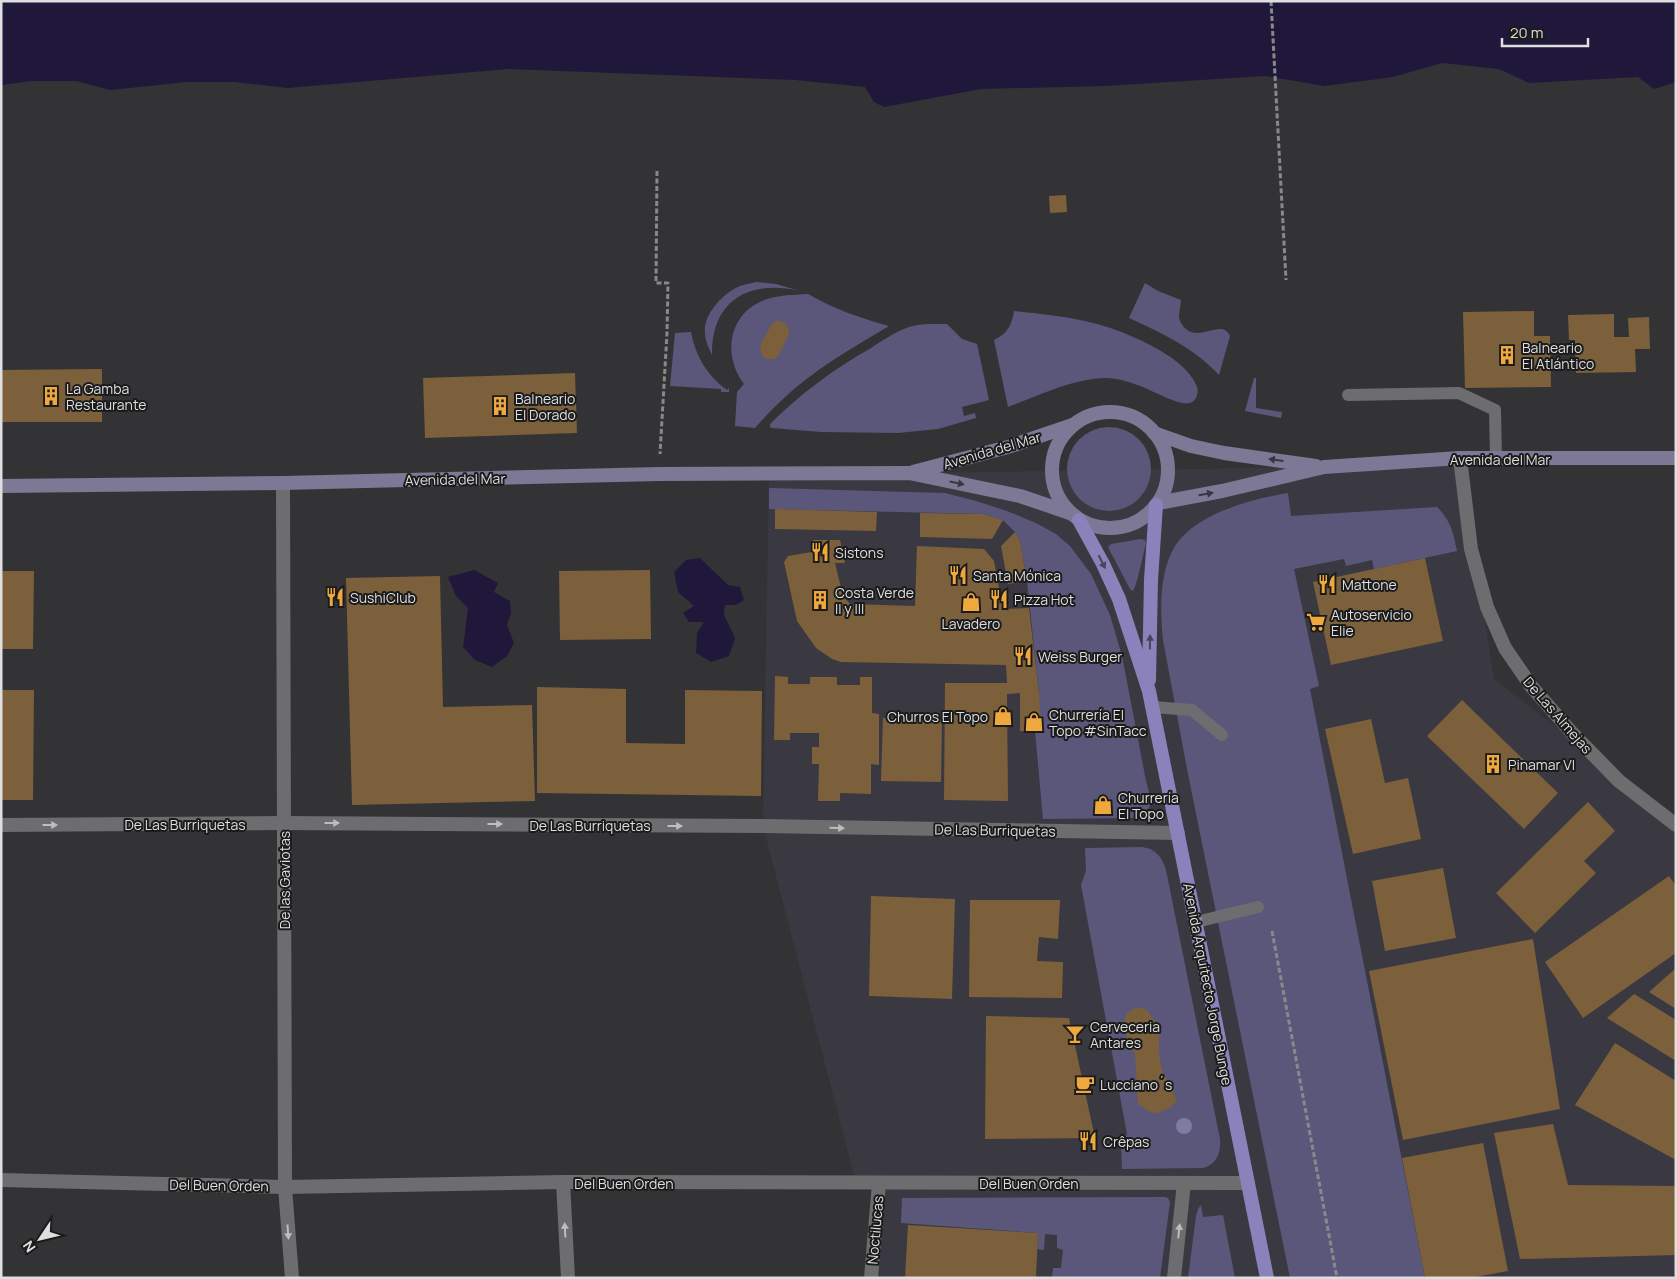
<svg xmlns="http://www.w3.org/2000/svg" width="1677" height="1279" viewBox="0 0 1677 1279" font-family="Manrope,sans-serif">
<rect width="100%" height="100%" fill="#333335"/>
<path fill="#3a3941" d="M1460,458L1494,679L1676,820V1278H871L879,1183H856L763,826L769,475L1324,467Z"/>
<g fill="#5b577b">
<path d="M756,282L776,284L800,291C750,279 711,300 712,355C709,348 705,341 705,333C703,316 720,297 734,289C740,285 748,284 756,282Z"/>
<path d="M1145,283L1158,291L1181,300C1181,305 1179,311 1179,316C1179,320 1181,324 1184,327C1198,344 1222,317 1230,336L1219,375C1194,348 1162,333 1129,318Z"/>
<path d="M808,294C834,309 860,318 889,326C852,348 813,370 782,400C772,409 764,418 755,428L735,426L737,392L744,384C724,358 727,319 758,303C772,295 791,295 808,294Z"/>
<path d="M1014,311C1040,314 1067,316 1093,323C1122,330 1187,356 1197,387C1199,394 1196,401 1190,403C1178,406 1152,390 1140,386C1129,382 1118,378 1106,378C1075,378 1037,396 1008,407L994,340C1007,334 1012,325 1014,311Z"/>
<path d="M947,324L962,339L977,344L989,400L962,407L964,416L975,413L976,418L938,429L898,433L821,432L772,428L770,427V424C800,394 834,369 871,348C883,340 895,332 909,327C921,323 934,324 947,324Z"/>
<path d="M691,332C695,355 707,376 727,390L729,388V392H721V389L670,386L675,333Z"/>
<path d="M1254,378H1256V408L1282,412L1281,418L1245,411Z"/>
<circle cx="1109" cy="469" r="42"/>
<path d="M769,488L945,493L976,501L1007,511L1036,523L1056,534L1070,546L1091,574L1110,615L1122,656L1146,781C1150,797 1156,810 1137,818L1043,819L1035,731L1039,693L1027,581L1020,541L1015,532L1003,520L983,514L769,509Z"/>
<path d="M1288,493L1291,516L1437,507C1451,521 1453,532 1457,551L1374,569L1372,560L1346,566L1344,559L1294,569L1319,686L1310,689L1425,1278H1290L1188,774L1163,640C1160,611 1159,572 1175,546C1196,513 1253,499 1288,493Z"/>
<path d="M1141,539L1145,540L1146,544C1143,554 1137,586 1133,591L1130,589L1108,547L1111,544Z"/>
<path d="M1142,847C1156,849 1162,857 1166,870L1220,1139C1221,1153 1217,1164 1203,1168L1122,1169L1121,1145L1127,1134L1081,885L1086,871L1085,848Z"/>
<path d="M1165,1197L1168,1198L1170,1202L1160,1278H1052L1053,1268H1061L1063,1250L1057,1248V1235L1045,1234L1044,1250L1037,1249L1038,1233L901,1223L902,1198Z"/>
<path d="M1201,1205L1203,1217L1223,1215L1235,1278H1188L1196,1216L1198,1209Z"/>
</g>
<g fill="#1f183a">
<path d="M1,1H1676V82L1654,89L1638,77L1529,83L1499,69L1442,63L1393,77L1324,86L1265,76L1105,86L981,89L884,107L874,102L865,87L795,80L508,69L288,88L234,82H187L110,90L76,81H32L1,85Z"/>
<path d="M700,558L728,585L740,587L744,600L736,605H725L724,615L735,638L729,656L711,662L696,653L697,633L704,622H689L683,613L694,606L678,592L674,572L686,560Z"/>
<path d="M474,570L498,583L494,592L510,601L511,613L507,625L514,643L507,656L492,667L475,660L463,647L468,608L456,596L448,577Z"/>
</g>
<g fill="#7b603b">
<path d="M1066,195L1067,212L1050,213L1049,196Z"/>
<path d="M1534,311V336H1550L1551,387L1465,388L1463,312Z"/>
<path d="M1614,314V337H1629L1628,318L1649,317L1650,349H1635L1636,372L1576,373L1575,340H1569L1568,315Z"/>
<path d="M776,321H780L786,324L789,330V334L779,355L774,359H767L762,356L760,346L771,325Z"/>
<path d="M102,369V422H1V370Z"/>
<path d="M575,373L577,433L425,438L423,378Z"/>
<path d="M775,509L877,512L876,531L775,529Z"/>
<path d="M920,513L983,514L1003,520L992,539L920,537Z"/>
<path d="M1015,532L1020,541L1027,581L1008,584L1001,546Z"/>
<path d="M813,540H840L845,563H835L843,596L850,604L915,606L917,546L984,549L994,561L1003,609L1029,608L1039,693L1041,731H1020V693L1007,694L1008,801L944,800L945,683H1007L1006,665L841,662L832,659L816,648L797,621L784,562L788,556L812,552Z"/>
<path d="M1425,558L1443,641L1331,665L1313,582Z"/>
<path d="M650,570L651,639L560,640L559,571Z"/>
<path d="M1,571H34L33,649H1Z"/>
<path d="M440,576L443,707L532,705L535,801L352,805L346,578Z"/>
<path d="M775,676L788,677V684H810V677H837V685H860V677H872V713L879,714V765L871,764V794L840,793V801H818L819,764H812V747H819V733H790V740H774Z"/>
<path d="M537,687L626,689V743L685,744V690L762,691L761,796L537,793Z"/>
<path d="M1,690H34L33,800H1Z"/>
<path d="M1462,700L1558,793L1524,829L1427,736Z"/>
<path d="M883,718L942,720L941,782L881,781Z"/>
<path d="M1371,719L1385,783L1408,778L1421,839L1353,854L1325,729Z"/>
<path d="M1588,802L1615,831L1584,861L1596,873L1535,933L1496,893Z"/>
<path d="M1443,868L1456,938L1385,951L1372,881Z"/>
<path d="M1669,876L1676,886V953L1583,1018L1545,962Z"/>
<path d="M871,896L955,899L952,999L869,996Z"/>
<path d="M970,900H1060L1058,939L1039,937L1037,961L1063,962L1062,998L969,997Z"/>
<path d="M1533,939L1560,1109L1403,1140L1369,971Z"/>
<path d="M1676,968V1009L1649,992Z"/>
<path d="M1634,994L1676,1020V1061L1607,1018Z"/>
<path d="M1139,1007L1148,1011L1157,1025L1159,1031V1054L1162,1070L1177,1100L1171,1107L1158,1113L1150,1112L1138,1104L1135,1054L1123,1029L1124,1021L1127,1013L1135,1008Z"/>
<path d="M986,1016L1069,1018L1095,1138L985,1139Z"/>
<path d="M1615,1043L1676,1081V1160L1575,1105Z"/>
<path d="M1553,1124L1568,1185L1676,1186V1255L1520,1259L1494,1133Z"/>
<path d="M1483,1143L1508,1271L1470,1278H1425L1402,1158Z"/>
<path d="M908,1225L1038,1233L1036,1278H905Z"/>
</g>
<g fill="none" stroke-linecap="round" stroke-linejoin="round">
<g stroke="#89898b" stroke-width="3" stroke-dasharray="5 2.5" stroke-linecap="butt">
<path d="M1271,1L1286,280"/>
<path d="M657,171L656,283H668L667,333L660,454"/>
<path d="M1272,931L1337,1278"/>
</g>
<g stroke="#6d6d6f" stroke-width="12">
<path d="M1348,395L1459,393L1495,410L1496,458"/>
<path d="M1153,707L1192,710L1222,735"/>
<path d="M1196,922L1258,907"/>
</g>
<g stroke="#6d6d6f" stroke-width="14">
<path d="M1460,458L1471,549L1487,607L1505,648L1531,686L1573,734L1619,781L1676,825"/>
<path d="M283,483L285,1187L292,1278"/>
<path d="M1,825L283,823L763,826L1178,833"/>
<path d="M1,1180L285,1187L563,1182L1248,1183"/>
<path d="M563,1182L568,1278"/>
<path d="M871,1278L879,1183"/>
<path d="M1174,1278L1184,1183"/>
</g>
<g stroke="#7c7895" stroke-width="14">
<circle cx="1110" cy="470" r="58"/>
<path d="M1154,433L1191,446L1224,453L1316,466"/>
<path d="M913,472L1008,447L1072,425"/>
<path d="M1,486L283,483L659,474L909,473L1020,496L1070,513"/>
<path d="M1158,503L1222,491L1324,467L1460,458H1676"/>
</g>
<g stroke="#8b82bb" stroke-width="14">
<path d="M1079,520L1103,564L1119,599L1149,691L1267,1278"/>
<path d="M1149,680L1151,580L1156,505"/>
</g>
</g>
<circle fill="#807ca1" cx="1184" cy="1126" r="8"/>
<defs><path id="oneway-solid" d="M-6-.8H1V-3.2L6.5 0L1 3.2V.8H-6Z" transform="scale(1.25)"/></defs>
<g fill="#383740">
<use href="#oneway-solid" transform="translate(1276 460) rotate(-172)"/>
<use href="#oneway-solid" transform="translate(957 483) rotate(12)"/>
<use href="#oneway-solid" transform="translate(1206 494) rotate(-10)"/>
</g>
<g fill="#48445c">
<use href="#oneway-solid" transform="translate(1102 562) rotate(63)"/>
<use href="#oneway-solid" transform="translate(1150 642) rotate(-89)"/>
</g>
<g fill="#bdbdbe">
<use href="#oneway-solid" transform="translate(332 823)"/>
<use href="#oneway-solid" transform="translate(495 824)"/>
<use href="#oneway-solid" transform="translate(50 825)"/>
<use href="#oneway-solid" transform="translate(675 826)"/>
<use href="#oneway-solid" transform="translate(837 828) rotate(1)"/>
<use href="#oneway-solid" transform="translate(565 1230) rotate(-93)"/>
<use href="#oneway-solid" transform="translate(1179 1231) rotate(-84)"/>
<use href="#oneway-solid" transform="translate(288 1232) rotate(86)"/>
</g>
<defs>
<g id="building-bare" transform="scale(1.5)"><path d="M-4-6H4V6H1V3H-1V6H-4ZM-2.5-4.3h1.7v1.8h-1.7ZM.8-4.3h1.7v1.8H.8ZM-2.5-1h1.7V.8h-1.7ZM.8-1h1.7V.8H.8Z" fill="#eea83c" stroke="#1b1b1c" stroke-width="2.5" paint-order="stroke"/></g>
<g id="restaurant-bare" transform="scale(1.5)"><path d="M-5-6h1v4h1v-4h1v4h1v-4h1v5L-1.5 .5V6h-2V.5L-5-1ZM5-6V6H3V1.5H1.5Q1.5-4 5-6Z" fill="#eea83c" stroke="#1b1b1c" stroke-width="2.5" paint-order="stroke"/></g>
<g id="shop-bare" transform="scale(1.5)"><path d="M-5-2.5h2.3a2.7 3.5 0 0 1 5.4 0H5L5.5 6h-11ZM-1.5-2.5h3a1.5 2.3 0 0 0-3 0Z" fill="#eea83c" stroke="#1b1b1c" stroke-width="2.5" paint-order="stroke"/></g>
<g id="supermarket-bare" transform="scale(1.5)"><path d="M-6-5.5h2.5l.6 2H6L4.5 2H-2.5L-4.4-4H-6ZM-1.5 3.2a1.3 1.3 0 1 0 .1 0ZM3 3.2a1.3 1.3 0 1 0 .1 0Z" fill="#eea83c" stroke="#1b1b1c" stroke-width="2.5" paint-order="stroke"/></g>
<g id="bar-bare" transform="scale(1.5)"><path d="M-6-5H6L.8 .8V4.5H3.5V6h-7V4.5H-.8V.8Z" fill="#eea83c" stroke="#1b1b1c" stroke-width="2.5" paint-order="stroke"/></g>
<g id="cafe-bare" transform="scale(1.5)"><path d="M-5.5-4.5H6V0H3Q3 3.5 0 3.5H-2.5Q-5.5 3.5-5.5 0ZM3-3.2v2h1.7v-2ZM-6 4.5H4V6H-6Z" fill="#eea83c" stroke="#1b1b1c" stroke-width="2.5" paint-order="stroke"/></g>
</defs>
<g fill-rule="evenodd">
<use href="#building-bare" x="1507" y="355"/>
<use href="#building-bare" x="51" y="396"/>
<use href="#building-bare" x="500" y="406"/>
<use href="#restaurant-bare" x="820" y="552"/>
<use href="#restaurant-bare" x="958" y="575"/>
<use href="#restaurant-bare" x="1327" y="584"/>
<use href="#restaurant-bare" x="335" y="597"/>
<use href="#restaurant-bare" x="999" y="599"/>
<use href="#building-bare" x="820" y="600"/>
<use href="#shop-bare" x="971" y="602"/>
<use href="#supermarket-bare" x="1316" y="622"/>
<use href="#restaurant-bare" x="1023" y="656"/>
<use href="#shop-bare" x="1003" y="716"/>
<use href="#shop-bare" x="1034" y="722"/>
<use href="#building-bare" x="1493" y="764"/>
<use href="#shop-bare" x="1103" y="805"/>
<use href="#bar-bare" x="1075" y="1034"/>
<use href="#cafe-bare" x="1085" y="1084"/>
<use href="#restaurant-bare" x="1088" y="1141"/>
</g>
<g text-anchor="middle" dominant-baseline="central" stroke-width="4" stroke-linejoin="round" paint-order="stroke">
<g font-size="14" fill="#dfdfe0" stroke="#1b1b1c" text-anchor="start">
<text x="1522" y="347">Balneario<tspan x="1522" dy="16">El Atlántico</tspan></text>
<text x="66" y="388">La Gamba<tspan x="66" dy="16">Restaurante</tspan></text>
<text x="515" y="398">Balneario<tspan x="515" dy="16">El Dorado</tspan></text>
<text x="835" y="552">Sistons</text>
<text x="973" y="575">Santa Mónica</text>
<text x="1342" y="584">Mattone</text>
<text x="835" y="592">Costa Verde<tspan x="835" dy="16">II y III</tspan></text>
<text x="350" y="597">SushiClub</text>
<text x="1014" y="599">Pizza Hot</text>
<text x="1331" y="614">Autoservicio<tspan x="1331" dy="16">Elie</tspan></text>
<text x="971" y="623" text-anchor="middle">Lavadero</text>
<text x="1038" y="656">Weiss Burger</text>
<text x="1049" y="714">Churrería El<tspan x="1049" dy="16">Topo #SinTacc</tspan></text>
<text x="988" y="716" text-anchor="end">Churros El Topo</text>
<text x="1508" y="764">Pinamar VI</text>
<text x="1118" y="797">Churrería<tspan x="1118" dy="16">El Topo</tspan></text>
<text x="1090" y="1026">Cerveceria<tspan x="1090" dy="16">Antares</tspan></text>
<text x="1100" y="1084">Lucciano´s</text>
<text x="1103" y="1141">Crêpas</text>
</g>
<g font-size="14" fill="#dfdfe0" stroke="#1b1b1c">
<text transform="translate(992 450) rotate(-16)">Avenida del Mar</text>
<text x="1500" y="459">Avenida del Mar</text>
<text transform="translate(455 479) rotate(-1)">Avenida del Mar</text>
<text transform="translate(1558 715) rotate(49)">De Las Almejas</text>
<text x="185" y="824">De Las Burriquetas</text>
<text x="590" y="825">De Las Burriquetas</text>
<text transform="translate(995 830) rotate(1)">De Las Burriquetas</text>
<text transform="translate(284 880) rotate(-90)">De las Gaviotas</text>
<text transform="translate(1208 984) rotate(79)">Avenida Arquitecto Jorge Bunge</text>
<text x="624" y="1183">Del Buen Orden</text>
<text x="1029" y="1183">Del Buen Orden</text>
<text transform="translate(219 1185) rotate(1)">Del Buen Orden</text>
<text transform="translate(875 1230) rotate(-85)">Noctilucas</text>
</g>
</g>
<rect width="1677" height="1279" fill="none" stroke="#dfdfe0" stroke-width="5"/>
<g transform="translate(40 1239) rotate(235)" stroke="#1b1b1c" stroke-width="4" paint-order="stroke">
<path d="M0-4L9 19L0 12L-9 19Z" fill="#dfdfe0"/>
<text y="-8" font-size="14" font-weight="bold" text-anchor="middle" fill="#dfdfe0">N</text>
</g>
<path d="M1502 38v8h86v-8" fill="none" stroke="#dfdfe0" stroke-width="2.5"/>
<text x="1510" y="38" font-size="15" fill="#dfdfe0" stroke="#1b1b1c" stroke-width="4" paint-order="stroke">20 m</text>
</svg>
